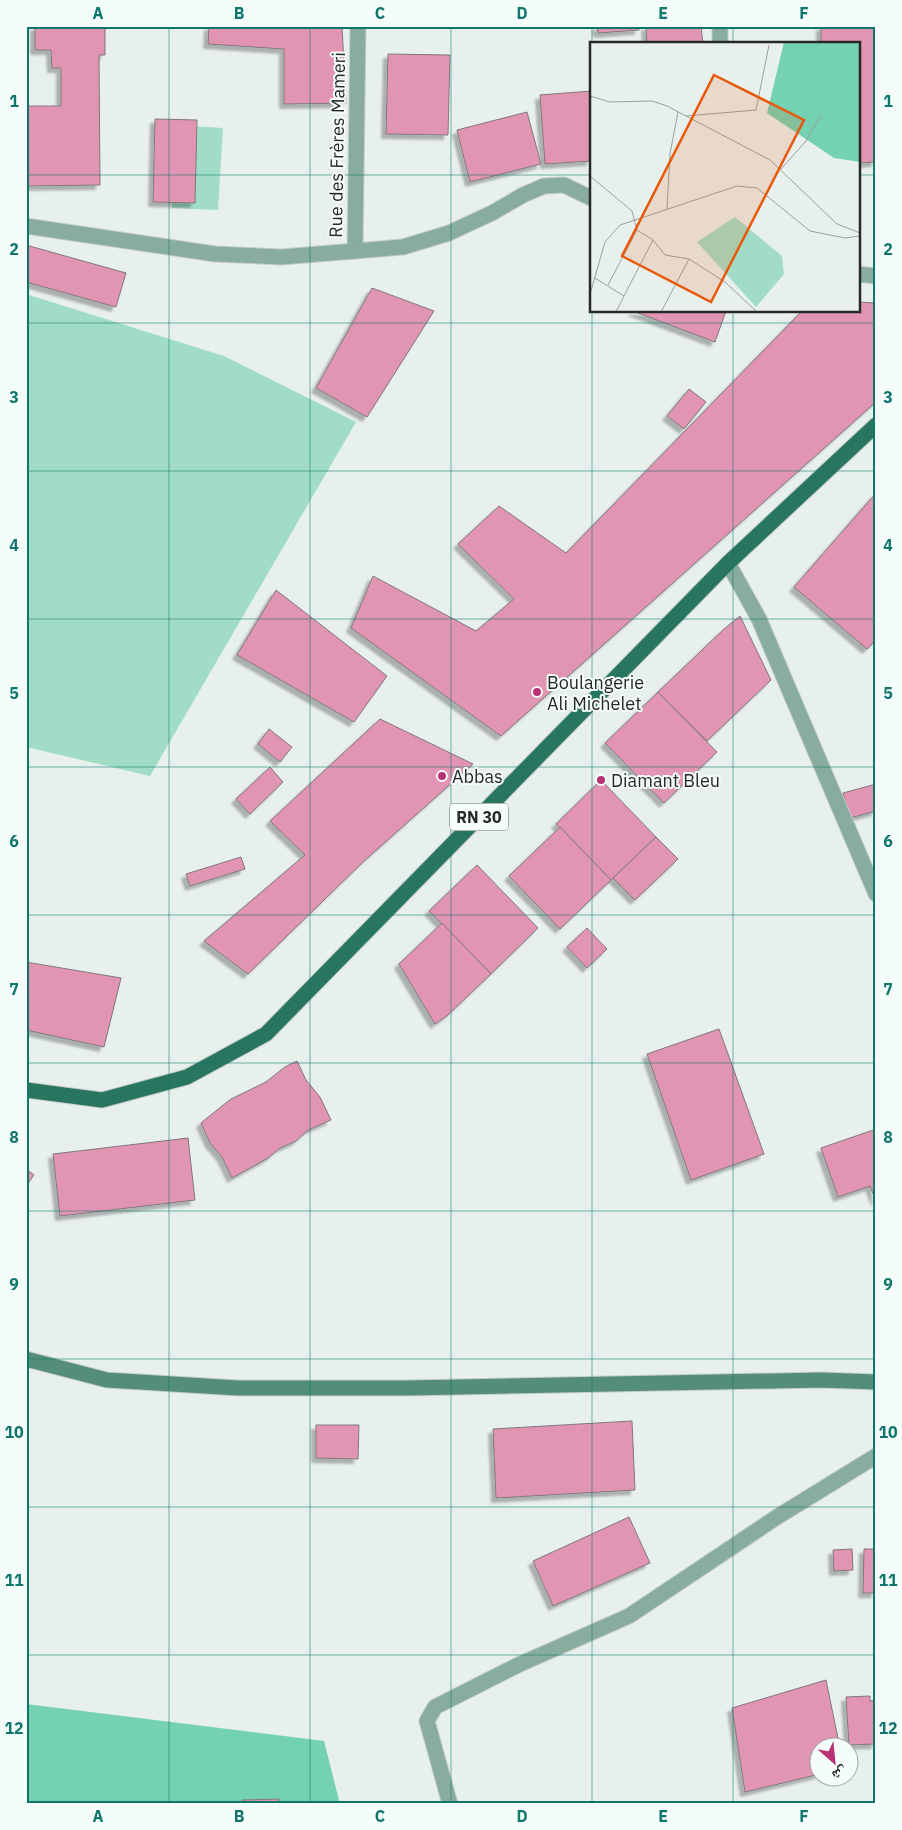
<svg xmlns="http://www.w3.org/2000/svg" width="902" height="1830" viewBox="0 0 902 1830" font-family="'IBM Plex Sans','Noto Naskh Arabic',sans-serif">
<defs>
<filter id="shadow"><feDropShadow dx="-4.5" dy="4.5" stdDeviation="1" flood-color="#0004"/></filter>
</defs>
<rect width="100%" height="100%" fill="#e8f0ed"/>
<g fill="#a1ddc6">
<path d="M177,125L223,128L218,210L172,208Z"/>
<path d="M26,294L224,356L356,422L150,776L26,747Z"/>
</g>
<path fill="#74d1b1" d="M26,1704L324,1741L340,1804H26Z"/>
<g fill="#e294b3" stroke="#7f787b" filter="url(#shadow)">
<path d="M35,26H105V55H99L100,185L27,186V106H61V68H52L51,50H35Z"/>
<path d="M209,26H342L346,103L284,104V49L208,44Z"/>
<path d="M597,26H639V30L598,33Z"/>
<path d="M646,26H701L703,44H647Z"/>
<path d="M821,26H876V162L858,163V44H821Z"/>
<path d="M388,54L450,55L448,135L386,134Z"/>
<path d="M591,91V161L545,164L540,95Z"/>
<path d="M527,112L541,164L470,182L457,130Z"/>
<path d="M155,119L197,120L195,203L153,202Z"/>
<path d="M26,245L126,273L116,307L26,282Z"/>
<path d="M372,288L434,311L367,417L316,388Z"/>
<path d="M858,302L876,303V402L501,736L351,628L373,576L476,631L514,599L458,544L499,506L566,553L802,311H858Z"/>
<path d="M633,311H726L715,342Z"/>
<path d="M689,389L706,402L684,429L667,416Z"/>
<path d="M876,493V640L867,649L794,587Z"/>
<path d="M276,590L387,676L354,722L237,655Z"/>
<path d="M740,616L771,680L707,741L658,692L723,630Z"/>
<path d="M658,692L717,752L664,803L605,743Z"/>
<path d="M380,719L473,764L363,862L248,974L204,941L305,855L270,821Z"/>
<path d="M269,729L292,747L280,762L258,744Z"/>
<path d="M270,767L283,782L250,814L236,799Z"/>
<path d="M601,780L656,837L611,880L556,824Z"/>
<path d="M876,784V811L850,818L843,793Z"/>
<path d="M560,827L611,880L560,929L509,876Z"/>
<path d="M656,837L678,859L635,900L613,878Z"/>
<path d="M241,857L245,869L190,886L186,874Z"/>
<path d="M477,865L538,928L491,974L429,911Z"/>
<path d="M442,923L491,974L448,1015L435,1024L399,964Z"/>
<path d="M587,928L607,949L587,968L567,947Z"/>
<path d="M26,962L121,978L104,1047L26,1030Z"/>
<path d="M719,1029L764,1154L691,1180L647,1054Z"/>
<path d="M297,1061L306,1080L320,1097L331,1120L308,1130L296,1141L280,1148L268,1158L232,1178L222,1157L210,1143L201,1123L231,1099L266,1082L285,1067Z"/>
<path d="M876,1129V1201L870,1186L838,1197L821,1148Z"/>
<path d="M188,1138L195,1200L60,1216L53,1154Z"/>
<path d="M26,1169L34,1175L26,1186Z"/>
<path d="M632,1421L635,1490L496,1498L493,1429Z"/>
<path d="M316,1425H359L358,1459L316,1458Z"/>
<path d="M629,1517L650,1563L553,1606L533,1561Z"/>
<path d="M852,1549L853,1570L834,1571L833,1550Z"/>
<path d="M864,1549H876V1593H863Z"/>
<path d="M826,1680L840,1748H820V1774L745,1792L732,1708Z"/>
<path d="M870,1696V1701L876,1700V1744L849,1745L846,1697Z"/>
<path d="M279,1799V1804H242V1800Z"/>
</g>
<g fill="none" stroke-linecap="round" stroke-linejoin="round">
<g stroke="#c5ccc9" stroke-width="17">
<g id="street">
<path d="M358,26L355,251L403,247L449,233L492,213L523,195L544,186L564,185L591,198"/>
<path d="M720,44V26"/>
<path d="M26,226L215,254L281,257L355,251"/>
<path d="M858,274L876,276"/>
<path d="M728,563L759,619L876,894"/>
<path d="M450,1804L427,1721L435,1707L518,1665L629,1616L777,1517L876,1456"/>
</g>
</g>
<g stroke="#c5ccc9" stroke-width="17">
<path id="secondary" d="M26,1359L107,1380L238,1388H407L821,1380L876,1382"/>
</g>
<g stroke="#c5ccc9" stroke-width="17">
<path id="primary" d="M26,1090L102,1100L187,1077L266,1034L728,563L876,425"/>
</g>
<use href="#street" stroke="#88ad9f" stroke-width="15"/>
<use href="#secondary" stroke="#548e79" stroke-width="15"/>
<use href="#primary" stroke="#28765f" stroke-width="15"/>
</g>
<path fill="none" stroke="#0f766e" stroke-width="1" stroke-opacity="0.55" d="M169,26V1804M310,26V1804M451,26V1804M592,26V44M733,26V44M26,175H591M858,175H876M592,311V1804M733,311V1804M26,323H876M26,471H876M26,619H876M26,767H876M26,915H876M26,1063H876M26,1211H876M26,1359H876M26,1507H876M26,1655H876"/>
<g fill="#b83275" stroke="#f5fdfa" stroke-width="2">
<circle cx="537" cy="692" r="5"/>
<circle cx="442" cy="776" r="5"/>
<circle cx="601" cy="780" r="5"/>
</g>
<g text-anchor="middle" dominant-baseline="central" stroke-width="4" stroke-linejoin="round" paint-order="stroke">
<rect fill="#f5fdfa" stroke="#646966" stroke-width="1" x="450" y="803.5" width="58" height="27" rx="4"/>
<g font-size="16" font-weight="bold" fill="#262927">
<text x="479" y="817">RN 30</text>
</g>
<g font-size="18" fill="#262927" stroke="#f5fdfa">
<text transform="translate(337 145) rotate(-89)">Rue des Frères Mameri</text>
</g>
<g font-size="18" fill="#262927" stroke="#f5fdfa" text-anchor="start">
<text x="547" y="682">Boulangerie<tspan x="547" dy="21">Ali Michelet</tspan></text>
<text x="452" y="776">Abbas</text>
<text x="611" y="780">Diamant Bleu</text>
</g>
</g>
<g transform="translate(590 42)">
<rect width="270" height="270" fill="#e8f0ed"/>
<path d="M145,175L192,214L194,232L166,265L107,200Z" fill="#a1ddc6"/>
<path d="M194,0H270V120L244,116L177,71Z" fill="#74d1b1"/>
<path fill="none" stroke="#9aa09e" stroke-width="1" d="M0,54L20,60L62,59L77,64L180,118L247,182L270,191M96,74L166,68L179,3M191,127L216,99L231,73M0,134L42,169L47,188L63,198L75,213L99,217L71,270M77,167L80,112L88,70M99,217L135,240L167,270M5,236L34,254L63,198M18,243L47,188M0,252L15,200L30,183L147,144L167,146L220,189L255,196L270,194M26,270L34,254"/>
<path fill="#e8590c" fill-opacity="0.15" stroke="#e8590c" stroke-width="2.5" d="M124,33L214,78L121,260L32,214Z"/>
<rect width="270" height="270" fill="none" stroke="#262927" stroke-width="2.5"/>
</g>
<rect width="902" height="1830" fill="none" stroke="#f5fdfa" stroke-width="55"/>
<g transform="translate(834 1762) rotate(153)"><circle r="24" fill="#f5fdfa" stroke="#a2a8a6"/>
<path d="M0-4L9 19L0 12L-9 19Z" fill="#b83275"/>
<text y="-8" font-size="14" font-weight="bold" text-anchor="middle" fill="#262927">ش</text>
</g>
<rect x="28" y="28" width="846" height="1774" fill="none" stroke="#0f766e" stroke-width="2"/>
<g font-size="16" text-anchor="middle" font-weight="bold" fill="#0f766e">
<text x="98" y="19">A</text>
<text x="239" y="19">B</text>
<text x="380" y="19">C</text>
<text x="522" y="19">D</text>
<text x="663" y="19">E</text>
<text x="804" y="19">F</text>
<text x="14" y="107">1</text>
<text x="888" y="107">1</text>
<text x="14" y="255">2</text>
<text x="888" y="255">2</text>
<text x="14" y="403">3</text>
<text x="888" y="403">3</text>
<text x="14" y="551">4</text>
<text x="888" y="551">4</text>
<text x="14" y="699">5</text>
<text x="888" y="699">5</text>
<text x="14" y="847">6</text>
<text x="888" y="847">6</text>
<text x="14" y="995">7</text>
<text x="888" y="995">7</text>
<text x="14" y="1143">8</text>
<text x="888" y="1143">8</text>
<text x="14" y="1290">9</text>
<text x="888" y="1290">9</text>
<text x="14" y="1438">10</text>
<text x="888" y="1438">10</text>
<text x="14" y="1586">11</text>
<text x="888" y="1586">11</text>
<text x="14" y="1734">12</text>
<text x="888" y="1734">12</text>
<text x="98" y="1822">A</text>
<text x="239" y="1822">B</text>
<text x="380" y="1822">C</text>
<text x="522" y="1822">D</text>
<text x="663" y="1822">E</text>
<text x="804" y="1822">F</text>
</g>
</svg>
